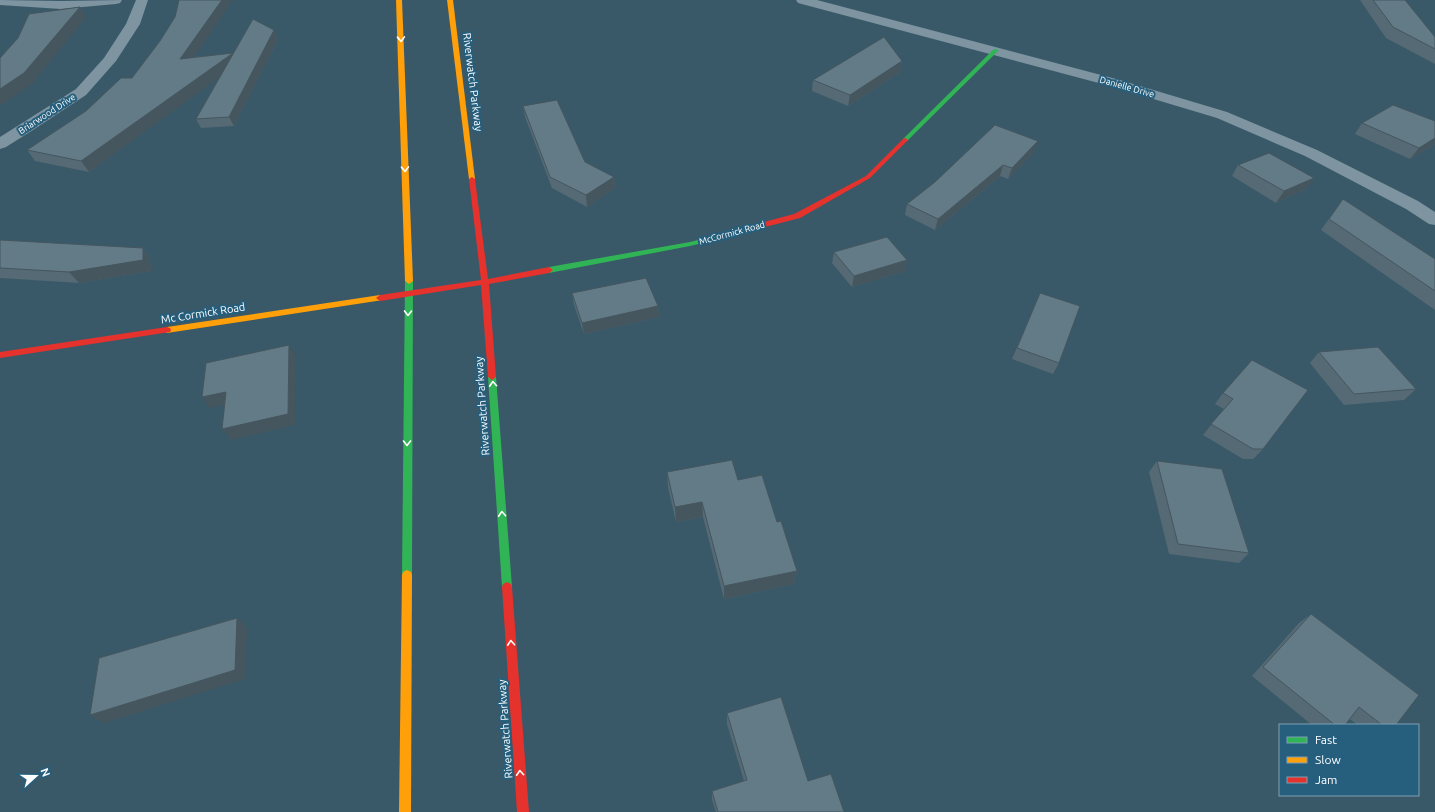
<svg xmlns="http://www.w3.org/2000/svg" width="1435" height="812" viewBox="0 0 1435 812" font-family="Ubuntu,sans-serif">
<rect width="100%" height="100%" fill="#395969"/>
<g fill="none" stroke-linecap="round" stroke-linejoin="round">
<g fill="#7e94a0" fill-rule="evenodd">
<path d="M0,0L61,1L122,0L120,3L116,4L61,9L0,5Z"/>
<path d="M136,0H148L140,24L116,61L86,95L33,130L6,147L0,149V137L76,89L104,58L126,24Z"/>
<path d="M796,0H817L1120,80L1227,112L1317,150L1418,201L1435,212V225L1429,224L1406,209L1305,156L1217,118L1110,86L798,3Z"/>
</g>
<g fill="#30b455" fill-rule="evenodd">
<path d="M994,49L999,50L907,141H903V139Z"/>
<path d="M722,234L726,236L725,238L690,246L549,273L545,270L549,267L690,242Z"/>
<path d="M409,278L413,281L412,575L411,578L407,580L403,578L402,575L405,281Z"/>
<path d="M492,374L496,377L512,587L511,590L507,592L503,590L502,587L488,377Z"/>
</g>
<g fill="#ff9f0a" fill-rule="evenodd">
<path d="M396,0H402L413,281L409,284L405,281Z"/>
<path d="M447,0H453L475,179L472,181L469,179Z"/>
<path d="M380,295L384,298L383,300L167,333L163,330L167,327Z"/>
<path d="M407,570L411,572L412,575L411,812H399L402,575L403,572Z"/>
</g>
<g fill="#e5322d" fill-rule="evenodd">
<path d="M905,138L907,139V141L870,178L800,218L722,238L718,236L719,234L794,214L866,176L903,139Z"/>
<path d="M472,177L475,179L488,279L549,267L553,270L549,273L489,284L496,377L492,380L488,377L481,285L380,301L376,298L380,295L481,280L469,179Z"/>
<path d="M167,327L170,328L171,330L170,332L0,358V352Z"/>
<path d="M507,582L511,584L512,587L529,812H517L502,587L503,584Z"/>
</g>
</g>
<g fill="#556a74">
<path d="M1360,0H1405L1435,37V64L1386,38Z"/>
<path d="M175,17L194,57L233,54L274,30L278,40L234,126L201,128L196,119L220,76L89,172L35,161L27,150L86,111L132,78L160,41Z"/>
<path d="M902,61L900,72L848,106L812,91L813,80Z"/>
<path d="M523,106L585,162L614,177L615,188L587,207L552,188L525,117Z"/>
<path d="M1362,123L1435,144L1410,159L1355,134Z"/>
<path d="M1034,152L1008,179L1000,176L935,230L905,215L907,204Z"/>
<path d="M1238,165L1306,189L1276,203L1232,176Z"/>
<path d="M1343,199L1435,259V310L1321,230Z"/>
<path d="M0,240L143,248L150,260L151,271L79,283L0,278Z"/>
<path d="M834,252L907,260L905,271L852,287L832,263Z"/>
<path d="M572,293L658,306L659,317L584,334L574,305Z"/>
<path d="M1040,293L1059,363L1053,374L1012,359Z"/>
<path d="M1319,352L1416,389L1404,400L1344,405L1310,363Z"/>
<path d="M1252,360L1263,449L1253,459H1243L1203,435L1224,409L1215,404L1223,393Z"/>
<path d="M1157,461L1249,553L1239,563L1169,554L1149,472Z"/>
<path d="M667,472L738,480L777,522L797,571L794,584L724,599L703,517L676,522L668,487Z"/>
<path d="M1311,614L1396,725H1358L1350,719L1345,725H1312L1252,676L1299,623Z"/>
<path d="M727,713L808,781L844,812H716L712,800V791L744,781L727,724Z"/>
</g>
<g fill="#45565e">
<path d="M222,0H233L186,69L180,59Z"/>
<path d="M80,7L86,17L32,84L0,106V89Z"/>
<path d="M274,30L278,40L234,126L229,117Z"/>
<path d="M233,53L238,64L89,172L81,161Z"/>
<path d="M902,61L900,72L848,106L850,95Z"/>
<path d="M1435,138V144L1410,159L1419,148Z"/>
<path d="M1038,141L1034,152L1008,179L1012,168Z"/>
<path d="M1003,165L1000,176L935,230L938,219Z"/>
<path d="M614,177L615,188L587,207L586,195Z"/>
<path d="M1314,178L1306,189L1276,203L1284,191Z"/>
<path d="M143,248L150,260L151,271L79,283L69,272Z"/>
<path d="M907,260L905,271L852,287L854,276Z"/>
<path d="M658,306L659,317L584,334L582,323Z"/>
<path d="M289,345L296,356L295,425L231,440L222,429Z"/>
<path d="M226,392L234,403L210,408L202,397Z"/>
<path d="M702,502L703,517L676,522L675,507Z"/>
<path d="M797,571L794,584L724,599V586Z"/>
<path d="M237,618L247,627L245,679L104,723L90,715Z"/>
</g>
<g fill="#637b87" stroke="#45565e">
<path d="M179,0H222L180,59L233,53L81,161L27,150L86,111L121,78H132L160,41L175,17Z"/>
<path d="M1373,0H1405L1435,37V49L1393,27Z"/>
<path d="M80,7L24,73L0,89V58L18,38L29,14Z"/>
<path d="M253,19L274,30L229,117L196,119Z"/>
<path d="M884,37L902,61L850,95L813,80Z"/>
<path d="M557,100L585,162L614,177L586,195L550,177L523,106Z"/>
<path d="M1393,105L1435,121V138L1419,148L1362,123Z"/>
<path d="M995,125L1038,141L1012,168L1003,165L938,219L907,204L935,182Z"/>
<path d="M1269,153L1314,178L1284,191L1238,165Z"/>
<path d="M1343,199L1435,259V291L1329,219Z"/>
<path d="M887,237L907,260L854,276L834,252Z"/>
<path d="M0,240L143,248V260L69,272L0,268Z"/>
<path d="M646,278L658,306L582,323L572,293Z"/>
<path d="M1040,293L1080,306L1059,363L1017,348Z"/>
<path d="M289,345L288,414L222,429L226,392L202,397L206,363Z"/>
<path d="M1378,347L1416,389L1354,394L1319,352Z"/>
<path d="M1252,360L1308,390L1263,449H1253L1211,424L1233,399L1223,393Z"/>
<path d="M732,460L738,480L762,475L777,522L781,521L797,571L724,586L702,502L675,507L667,472Z"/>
<path d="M1157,461L1222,469L1249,553L1178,544Z"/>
<path d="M1311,614L1419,695L1396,725H1382L1359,707L1345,725H1335L1263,667Z"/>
<path d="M237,618L235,670L90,715L99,658Z"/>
<path d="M781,697L808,781L831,774L844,812H718L712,791L747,780L727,713Z"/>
</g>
<defs><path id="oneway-chevron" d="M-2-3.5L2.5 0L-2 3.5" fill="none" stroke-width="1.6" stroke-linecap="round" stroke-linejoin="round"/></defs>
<g stroke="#fff">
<use href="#oneway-chevron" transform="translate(401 39) rotate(88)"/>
<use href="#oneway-chevron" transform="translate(405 169) rotate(88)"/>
<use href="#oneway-chevron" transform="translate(408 313) rotate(91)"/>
<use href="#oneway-chevron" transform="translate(493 384) rotate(-94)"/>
<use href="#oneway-chevron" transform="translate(407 443) rotate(90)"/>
<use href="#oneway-chevron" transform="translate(502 514) rotate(-94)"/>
<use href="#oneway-chevron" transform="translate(511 643) rotate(-94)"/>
<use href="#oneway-chevron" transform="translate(520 773) rotate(-94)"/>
</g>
<g text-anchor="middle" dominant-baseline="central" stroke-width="4" stroke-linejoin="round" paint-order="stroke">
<g font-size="9" fill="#fff" stroke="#255f7d">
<text transform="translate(1127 87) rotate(16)">Danielle Drive</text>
<text transform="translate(47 114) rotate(-33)">Briarwood Drive</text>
<text transform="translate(732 233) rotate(-15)">McCormick Road</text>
</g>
<g font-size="11" fill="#fff" stroke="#255f7d">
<text transform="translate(473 82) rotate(83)">Riverwatch Parkway</text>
<text transform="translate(203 313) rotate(-9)">Mc Cormick Road</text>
<text transform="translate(482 406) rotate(-94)">Riverwatch Parkway</text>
<text transform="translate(505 729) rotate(-94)">Riverwatch Parkway</text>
</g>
</g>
<rect x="1279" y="724" width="140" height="72" fill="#255f7d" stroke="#7c9fb1"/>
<rect x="1287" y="737" width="20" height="6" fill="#30b455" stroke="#7c9fb1"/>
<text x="1315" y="744" font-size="12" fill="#ffffff">Fast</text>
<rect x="1287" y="757" width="20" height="6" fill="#ff9f0a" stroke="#7c9fb1"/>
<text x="1315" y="764" font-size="12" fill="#ffffff">Slow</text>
<rect x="1287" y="777" width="20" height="6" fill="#e5322d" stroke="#7c9fb1"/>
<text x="1315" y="784" font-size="12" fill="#ffffff">Jam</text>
<g transform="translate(36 776) rotate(69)" stroke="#255f7d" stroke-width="3" paint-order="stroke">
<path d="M0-3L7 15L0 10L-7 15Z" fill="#ffffff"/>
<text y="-6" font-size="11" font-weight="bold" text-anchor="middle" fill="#ffffff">N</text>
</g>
</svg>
